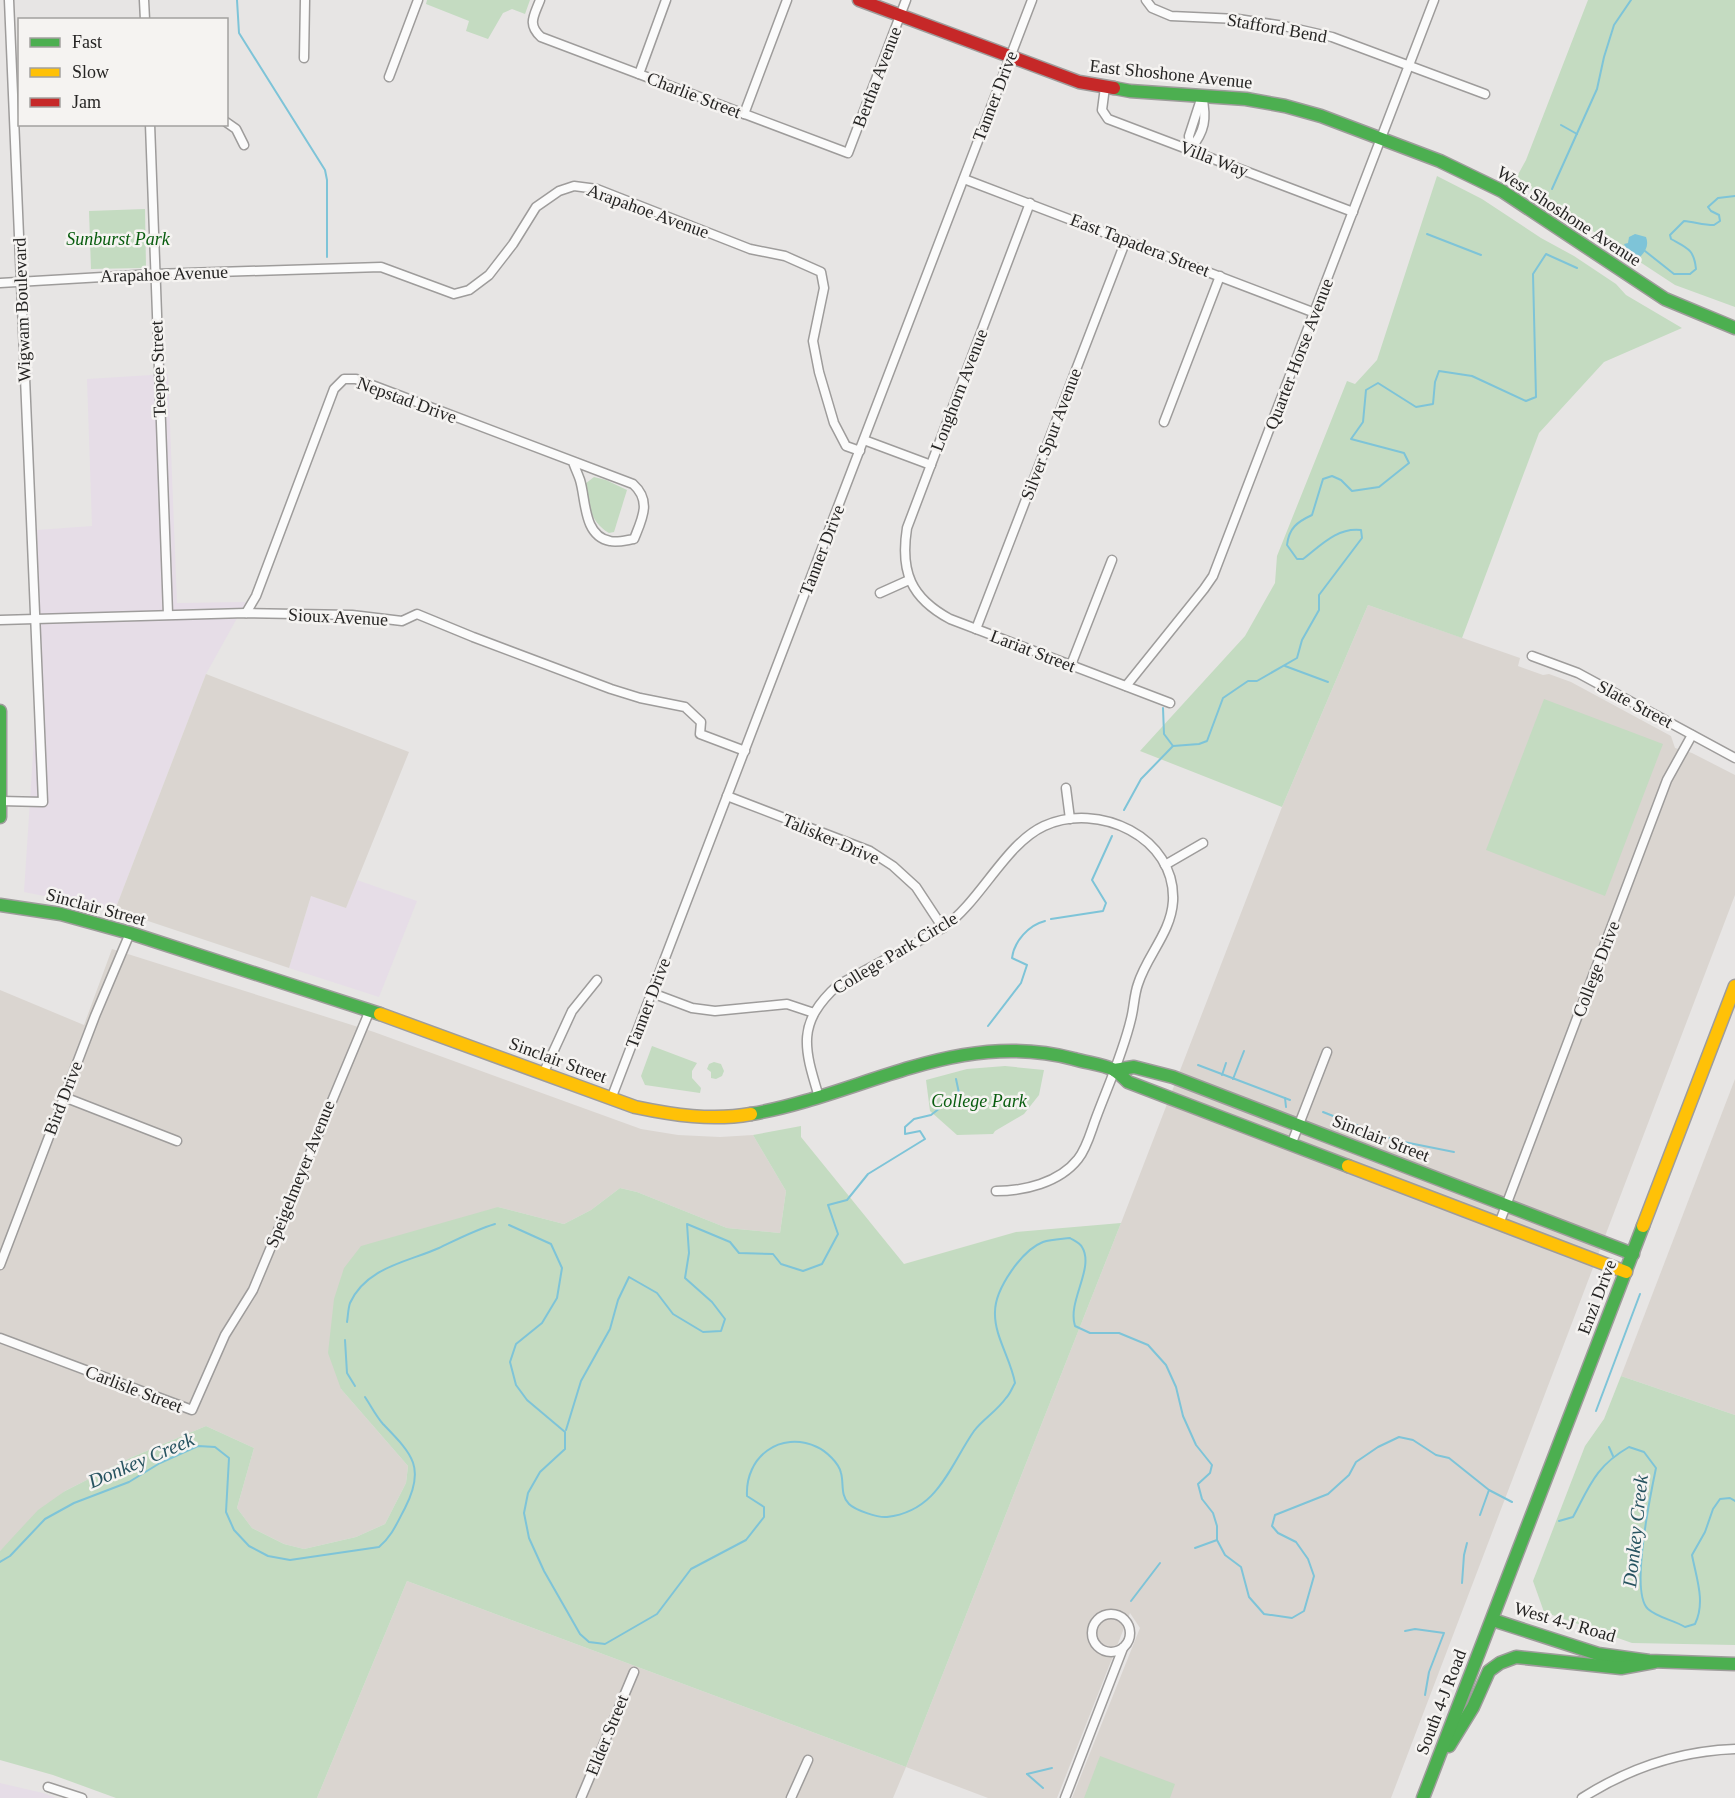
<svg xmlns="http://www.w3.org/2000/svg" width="1735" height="1798" viewBox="0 0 1735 1798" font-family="'Times New Roman',serif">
<rect width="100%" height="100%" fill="#e7e5e4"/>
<g fill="#e6dde7">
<path d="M168,374L177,603L246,602L206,674L115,910L24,892L41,632L37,530L92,526L87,379Z"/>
<path d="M357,880L417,901L379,997L289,968L311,896L346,908Z"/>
<path d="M0,1783L43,1793L56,1798H0Z"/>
</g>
<g fill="#dad5d0">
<path d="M1368,605L1520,658L1518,666L1543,675L1549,674L1571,682L1671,736L1675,748L1692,753L1735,775V895L1391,1798H1072L1140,1628L1130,1613L1057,1798H988L906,1767L893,1798H317L407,1581L906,1767L1121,1223L1282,807Z"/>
<path d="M206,674L409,752L346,908L311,896L289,968L115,910Z"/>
<path d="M112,949L374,1032L641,1129L678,1135L720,1137L753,1135L786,1191L780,1233L727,1228L637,1192L620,1188L591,1210L564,1224L498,1207L341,1389L408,1466L406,1483L385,1524L356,1537L304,1549L284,1544L252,1528L237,1508L254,1448L206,1426L130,1458L65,1491L0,1551V990L84,1025Z"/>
<path d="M1735,1079V1415L1621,1376Z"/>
</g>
<g fill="#c4dbc1">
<path d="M427,0H530L525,14L512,9L503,13L488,39L466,31L469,21L426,4Z"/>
<path d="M1588,0H1735V307L1675,285L1515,180L1526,160Z"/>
<path d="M1437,176L1482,199L1541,238L1574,256L1616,284L1626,295L1682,328L1604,362L1539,433L1462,638L1368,605L1282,807L1140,751L1245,636L1275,583L1277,556L1347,381L1355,384L1377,360Z"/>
<path d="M145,209L146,266L142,268L91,269L89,211Z"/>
<path d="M594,477L606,480L627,490L614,532L609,533C591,523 587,503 585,484Z"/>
<path d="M1544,699L1663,744L1605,896L1486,850Z"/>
<path d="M652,1046L697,1063L692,1071V1078L701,1088L700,1093L645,1085L641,1076Z"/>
<path d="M714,1062L721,1064L724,1071L722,1076L716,1079L711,1078V1072L707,1069L709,1064Z"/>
<path d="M1005,1066L1044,1070L1039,1095L1024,1114L995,1131L993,1134L957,1135L930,1111L926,1080L967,1069Z"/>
<path d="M801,1126V1137L904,1264L1016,1232L1121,1223L906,1767L407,1581L317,1798H116L53,1775L0,1760V1551L38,1510L65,1491L130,1458L206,1426L254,1448L237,1508L252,1528L284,1544L304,1549L356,1537L385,1524L406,1483L408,1466L341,1389L328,1353L334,1299L344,1268L361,1246L498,1207L564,1224L591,1210L620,1188L637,1192L727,1228L780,1233L786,1191L753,1135Z"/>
<path d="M1621,1376L1735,1415V1645L1632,1643L1544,1612L1533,1581L1585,1446L1604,1419Z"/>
<path d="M1100,1756L1175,1784L1170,1798H1084Z"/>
</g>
<path fill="#7ec4d8" d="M1635,234L1646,237C1649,245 1646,251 1640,257L1629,254L1624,244L1628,243L1629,237Z"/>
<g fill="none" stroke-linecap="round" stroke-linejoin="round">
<g stroke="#7ec4d8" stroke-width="2">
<path d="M237,0L239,33L325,170L327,180V257"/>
<path d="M1561,125L1577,134"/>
<path d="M1552,189L1597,89L1604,57L1614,25L1631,0"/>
<path d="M1427,234L1481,255"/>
<path d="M1645,251L1674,274H1690L1696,269C1694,249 1687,248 1671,239L1670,235L1684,221C1695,222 1703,225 1714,225L1720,221L1719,215L1711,211L1708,207L1718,198L1735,196"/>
<path d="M1285,666L1328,682"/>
<path d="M1163,708L1164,734L1173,746"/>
<path d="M1124,810L1141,779L1173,746L1199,744L1207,741L1223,698L1248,681H1257L1297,658L1302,640L1319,610V595L1362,538L1361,530C1337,527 1320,546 1303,559H1297L1287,545C1289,528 1297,522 1312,515L1323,479L1332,476L1341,480L1352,491L1379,487L1409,463L1404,453L1351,439L1363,422L1366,390L1378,383L1416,407L1433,404L1435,382L1439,371L1472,376L1526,401L1536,397L1533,274L1546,254L1577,268"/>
<path d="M1051,919L1103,911L1106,903L1092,880L1112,836"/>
<path d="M988,1026L1021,983L1027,965L1012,958C1014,941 1029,925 1045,921"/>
<path d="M1198,1065L1290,1100"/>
<path d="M1222,1075L1226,1063"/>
<path d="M1233,1079L1244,1051"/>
<path d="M1285,1098L1286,1107"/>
<path d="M1323,1112L1394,1140L1454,1152"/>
<path d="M509,1225L551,1244L562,1268L557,1298L542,1323L516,1344L510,1362L516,1385L527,1400L565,1432V1449L540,1472L528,1493L524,1513L529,1538L544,1571L580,1634L589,1642L605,1644L657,1614L691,1569L746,1540L764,1517V1507L747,1496C745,1457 780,1430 817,1447C826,1451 839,1463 841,1473C844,1483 840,1495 849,1504C855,1510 878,1518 887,1517C938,1511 949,1467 974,1431C983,1419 997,1411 1006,1398C1010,1394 1012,1388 1015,1383C1011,1359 994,1336 995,1312C995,1289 1022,1250 1043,1242C1051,1239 1062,1239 1070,1238C1073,1240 1080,1243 1082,1247C1095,1268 1067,1301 1075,1326L1090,1333H1119L1148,1345L1166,1365L1176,1387L1183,1416L1196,1445L1212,1465L1210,1473L1198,1484L1202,1499L1213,1513L1217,1526V1540L1225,1555L1241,1567L1249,1597L1264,1614L1292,1618L1304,1611L1314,1576L1308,1559L1296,1542L1278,1533L1272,1526L1275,1515L1328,1494L1349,1475L1356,1462L1378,1447L1399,1437L1413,1440L1436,1455L1449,1458L1489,1490L1512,1502"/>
<path d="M347,1322C348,1316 348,1309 350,1303C366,1267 408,1262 439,1248C458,1239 475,1230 495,1224"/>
<path d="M345,1340L347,1373L355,1386"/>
<path d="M1596,1411L1640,1294"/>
<path d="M566,1430L581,1381L610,1329L618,1300L629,1277L657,1293L673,1314L703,1332L721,1331L725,1319L712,1302L685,1278L689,1253L687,1224L730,1242L739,1253L773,1254L781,1264L803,1271L822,1264L838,1234L828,1205L847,1200L868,1174L925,1139L920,1131L905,1134V1127L914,1119L931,1115L959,1093L956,1079"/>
<path d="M1609,1447L1613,1456"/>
<path d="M1480,1515L1489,1490"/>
<path d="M1559,1521L1573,1517C1590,1485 1596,1466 1629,1447L1644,1452L1656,1468C1651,1492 1630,1593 1648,1609C1658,1618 1674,1620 1685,1627L1695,1624C1706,1602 1696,1577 1692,1555L1705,1532L1713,1509L1720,1499L1730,1498L1735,1501"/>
<path d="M1195,1548L1217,1540"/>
<path d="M0,1562L10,1556L45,1519L74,1503L129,1482L160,1463L198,1446L215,1447L229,1458L226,1512L234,1530L249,1546L268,1556L290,1560L379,1547C392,1536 397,1523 405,1508C426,1467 412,1454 383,1424C376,1416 371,1406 365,1397"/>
<path d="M1462,1583L1464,1555L1467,1543"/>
<path d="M1131,1601L1160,1563"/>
<path d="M1405,1631L1415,1629L1444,1633L1429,1672L1425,1695"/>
<path d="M1027,1774L1052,1768"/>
<path d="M1027,1774L1043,1788"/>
</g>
<g stroke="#9e9c9b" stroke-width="11">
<g id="street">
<path d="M144,0L145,20"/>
<path d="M540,0C534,16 527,24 541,37L848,153L906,0"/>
<path d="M1146,0L1152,8L1171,16L1238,19L1284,26L1332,37L1485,94"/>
<path d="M304,58L305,0"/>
<path d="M639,74L666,0"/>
<path d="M389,77L418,0"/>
<path d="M1105,87L1102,110L1108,119L1353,212"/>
<path d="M744,114L787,0"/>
<path d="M226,122L236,129L244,145"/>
<path d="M150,124L168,614"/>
<path d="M1190,150C1205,131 1207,119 1202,95"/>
<path d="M1190,150L1189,136L1202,96"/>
<path d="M964,179L1315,313"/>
<path d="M1030,203L907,528C900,572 911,598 950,619L1170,703"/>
<path d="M0,283L154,274L381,267L454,294L469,290L489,275L513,244L536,207L559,191L574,186L597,189L750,249L785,256L821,272L824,288L813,341L819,372L834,423L846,446L860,451"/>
<path d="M1164,422L1220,276"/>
<path d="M864,440L931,465"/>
<path d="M880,593L909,580"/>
<path d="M246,613L256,596L334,389L344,379H356L633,484C652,501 642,519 634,539C627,540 617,543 610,541C583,536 586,499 580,480C578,474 575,468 573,462"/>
<path d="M0,620L246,613L352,615L402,621L417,614L473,637L611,689L640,698L685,707L701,722L700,734L745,751"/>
<path d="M976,629L1126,240"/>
<path d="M1532,656L1578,673L1735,758"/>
<path d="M1071,665L1112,560"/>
<path d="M1126,686L1204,589L1213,576L1434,0"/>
<path d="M1066,788L1070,819"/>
<path d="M727,796L870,851L893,866L916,887L943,928"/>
<path d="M1,801L43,802L9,0"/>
<path d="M1165,865L1203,843"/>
<path d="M652,993L692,1008L715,1011L787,1004L814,1013"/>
<path d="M543,1074L572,1011L597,980"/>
<path d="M64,1097L177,1141"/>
<path d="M819,1097C804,1048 796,1023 838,985L943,928C981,901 1005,844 1044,826C1098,801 1176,837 1173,901C1171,933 1147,955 1138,984C1134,995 1134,1008 1131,1019C1123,1053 1108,1086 1096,1118C1091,1131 1087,1148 1078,1159C1059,1183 1024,1191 996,1191"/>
<path d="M611,1099L1032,0"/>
<path d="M1291,1145L1327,1052"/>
<path d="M1499,1224L1667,780L1692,735"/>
<path d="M0,1265L95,1016L130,933"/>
<path d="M0,1338L192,1410L225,1335L253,1290L370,1010"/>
<circle cx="1111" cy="1633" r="19"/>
<path d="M48,1787L82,1798"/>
<path d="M581,1798L634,1672"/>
<path d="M791,1798L808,1760"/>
<path d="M1065,1798L1123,1648"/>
<path d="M1582,1798C1629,1768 1680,1751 1735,1749"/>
</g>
</g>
<g stroke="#9e9c9b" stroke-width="15">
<g id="fast">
<path d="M1114,88L1130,91L1246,99L1285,106L1321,116L1440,161L1502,191L1665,299L1735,328"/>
<path d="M0,711V817"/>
<path d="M0,905L61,914L130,933L380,1014"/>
<path d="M1114,1070L1134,1067L1173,1077L1633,1254"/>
<path d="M751,1114C862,1095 957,1028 1074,1059C1087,1063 1103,1064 1114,1070C1119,1073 1124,1078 1128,1082L1348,1166"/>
<path d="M1493,1620L1598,1654L1649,1661L1735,1664"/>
<path d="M1449,1746L1473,1707L1489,1671L1500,1663L1516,1657L1621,1668L1654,1662"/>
<path d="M1423,1798L1643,1226"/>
</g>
</g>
<g stroke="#9e9c9b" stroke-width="15">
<g id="slow">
<path d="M380,1014L635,1107C673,1115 712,1121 751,1114"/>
<path d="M1348,1166L1626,1272"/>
<path d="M1643,1226L1735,986"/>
</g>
</g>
<g stroke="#9e9c9b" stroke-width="15">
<path id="jam" d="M859,0L1079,82L1114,88"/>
</g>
<use href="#street" stroke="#fbfbfb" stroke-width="8"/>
<use href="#fast" stroke="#4caf50" stroke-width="12"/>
<use href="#slow" stroke="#ffc107" stroke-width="12"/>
<use href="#jam" stroke="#c62828" stroke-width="12"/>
</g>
<g text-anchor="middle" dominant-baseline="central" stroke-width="5" stroke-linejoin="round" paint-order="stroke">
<g font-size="18" fill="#262524" stroke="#f5f3f1">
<text transform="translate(1277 28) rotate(10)">Stafford Bend</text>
<text transform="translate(1171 74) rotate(6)">East Shoshone Avenue</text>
<text transform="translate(877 77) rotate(-69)">Bertha Avenue</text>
<text transform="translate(694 95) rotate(21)">Charlie Street</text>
<text transform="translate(995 96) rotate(-69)">Tanner Drive</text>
<text transform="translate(1214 159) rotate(21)">Villa Way</text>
<text transform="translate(648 211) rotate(20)">Arapahoe Avenue</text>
<text transform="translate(1569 216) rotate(33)">West Shoshone Avenue</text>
<text transform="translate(1140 245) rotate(21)">East Tapadera Street</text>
<text transform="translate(164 274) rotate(-2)">Arapahoe Avenue</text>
<text transform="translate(22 310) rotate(-92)">Wigwam Boulevard</text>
<text transform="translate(1299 354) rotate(-69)">Quarter Horse Avenue</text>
<text transform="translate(158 369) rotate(-92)">Teepee Street</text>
<text transform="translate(959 390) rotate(-69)">Longhorn Avenue</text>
<text transform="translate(407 400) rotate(20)">Nepstad Drive</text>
<text transform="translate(1051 434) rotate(-69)">Silver Spur Avenue</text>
<text transform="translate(822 550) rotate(-69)">Tanner Drive</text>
<text transform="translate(338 617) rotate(3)">Sioux Avenue</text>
<text transform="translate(1033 651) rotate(21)">Lariat Street</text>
<text transform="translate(1635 704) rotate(28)">Slate Street</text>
<text transform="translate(831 839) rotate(23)">Talisker Drive</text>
<text transform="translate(96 907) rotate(15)">Sinclair Street</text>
<text transform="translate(895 953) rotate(-31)">College Park Circle</text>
<text transform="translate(1596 969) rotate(-69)">College Drive</text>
<text transform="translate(648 1003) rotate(-69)">Tanner Drive</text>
<text transform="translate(558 1060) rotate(20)">Sinclair Street</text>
<text transform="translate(63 1098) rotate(-69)">Bird Drive</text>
<text transform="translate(1381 1138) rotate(21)">Sinclair Street</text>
<text transform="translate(300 1174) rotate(-68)">Speigelmeyer Avenue</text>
<text transform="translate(1597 1297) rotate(-69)">Enzi Drive</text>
<text transform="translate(134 1389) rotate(21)">Carlisle Street</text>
<text transform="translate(1565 1622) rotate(16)">West 4-J Road</text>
<text transform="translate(1441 1702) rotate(-69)">South 4-J Road</text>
<text transform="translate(607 1735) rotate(-68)">Elder Street</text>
</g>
<g font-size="18" font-style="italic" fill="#095d0f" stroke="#f5f3f1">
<text x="118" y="239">Sunburst Park</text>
<text x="979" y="1101">College Park</text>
</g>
<g font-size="20" font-style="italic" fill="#275360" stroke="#f5f3f1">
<text transform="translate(141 1460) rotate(-23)">Donkey Creek</text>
<text transform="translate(1635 1531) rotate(-84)">Donkey Creek</text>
</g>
</g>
<rect x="18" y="18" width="210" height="108" fill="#f5f3f1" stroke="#a2a19f" stroke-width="1.5"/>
<rect x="30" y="38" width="30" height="9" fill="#4caf50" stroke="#a2a19f" stroke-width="1.5"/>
<text x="72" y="48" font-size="18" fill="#262524">Fast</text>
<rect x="30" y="68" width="30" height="9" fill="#ffc107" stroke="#a2a19f" stroke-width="1.5"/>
<text x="72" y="78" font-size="18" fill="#262524">Slow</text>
<rect x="30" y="98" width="30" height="9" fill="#c62828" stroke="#a2a19f" stroke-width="1.5"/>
<text x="72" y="108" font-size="18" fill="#262524">Jam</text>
</svg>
